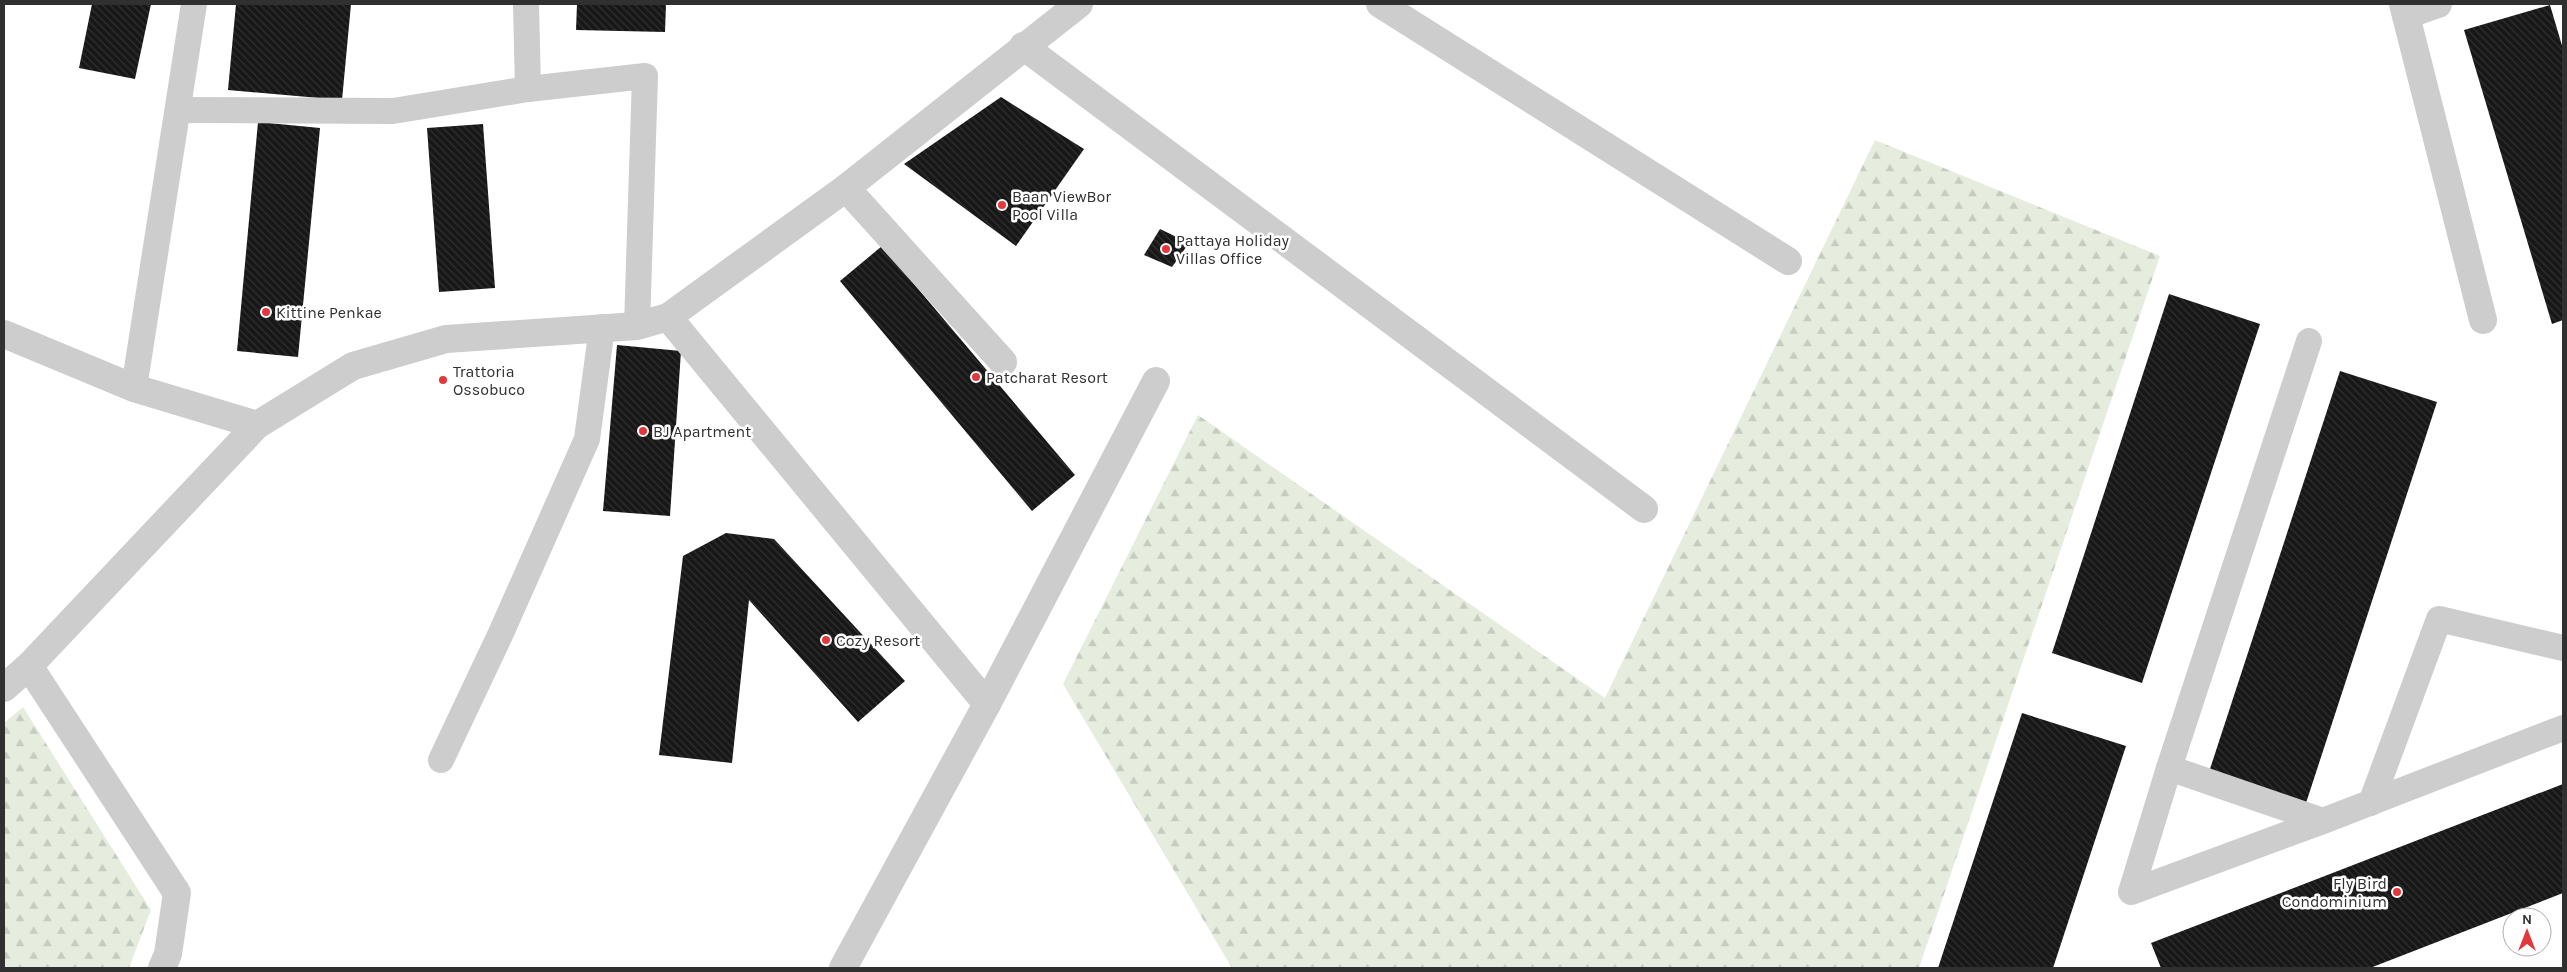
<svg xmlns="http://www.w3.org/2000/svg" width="2567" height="972" viewBox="0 0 2567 972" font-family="Karla,sans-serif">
<defs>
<pattern id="forest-firs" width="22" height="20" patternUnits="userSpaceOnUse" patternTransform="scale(1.25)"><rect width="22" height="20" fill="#e6eddf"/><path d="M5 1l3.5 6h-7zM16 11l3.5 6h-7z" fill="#c6ccc0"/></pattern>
<pattern id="building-back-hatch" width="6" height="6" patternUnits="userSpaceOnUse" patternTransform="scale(1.25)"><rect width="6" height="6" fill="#171717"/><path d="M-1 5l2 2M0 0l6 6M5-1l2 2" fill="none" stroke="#303030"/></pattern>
</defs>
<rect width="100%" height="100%" fill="#fff"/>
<g fill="url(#forest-firs)">
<path d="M1875,140L2160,256L1919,968H1232L1063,684L1198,415L1605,698Z"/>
<path d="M23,707L151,910L129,968H4V723Z"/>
</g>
<g fill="url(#building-back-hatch)">
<path d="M92,4H151L135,79L79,68Z"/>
<path d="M236,4H351L342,100L228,90Z"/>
<path d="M577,4H666L665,32L576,30Z"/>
<path d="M2550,5L2563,49V320L2552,324L2464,30Z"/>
<path d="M1001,97L1084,149L1016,246L904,164Z"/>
<path d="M258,122L320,128L298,357L237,351Z"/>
<path d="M483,124L495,288L439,292L427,128Z"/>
<path d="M1160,229L1189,243L1172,267L1144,255Z"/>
<path d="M882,246L1075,475L1032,511L840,281Z"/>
<path d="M2169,294L2260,324L2142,683L2052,653Z"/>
<path d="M617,345L681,351L670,516L603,511Z"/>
<path d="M2340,371L2437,402L2306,803L2209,772Z"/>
<path d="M726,533L774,539L905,681L858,722L749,600L732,763L659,755L683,556Z"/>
<path d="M2022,713L2126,746L2053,968H1938Z"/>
<path d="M2563,784V893L2370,968H2161L2151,943Z"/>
</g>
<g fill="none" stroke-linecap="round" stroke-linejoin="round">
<g stroke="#cdcdcd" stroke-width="26">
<path d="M526,4L528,89"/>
<path d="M178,110L393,111L528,89L645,76L637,326"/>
<path d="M134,388L194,4"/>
<path d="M441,760L501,633L587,439L602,327"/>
<path d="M2169,768L2309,341"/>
<path d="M2371,803L2439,619L2563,648"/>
<path d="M2323,821L2169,768L2131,892L2323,821L2563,728"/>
</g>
<g stroke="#cdcdcd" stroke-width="28">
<path d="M1380,4L1788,261"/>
<path d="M2403,4L2483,320"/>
<path d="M2406,15L2438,4"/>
<path d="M1023,46L1644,509"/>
<path d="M846,188L1003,362"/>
<path d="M668,317L987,704"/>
<path d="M4,334L134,388L257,425"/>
<path d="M29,666L177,893L168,954L162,968"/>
<path d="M4,688L29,666L257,425L353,366L446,339L637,326L668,317L846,188L1079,4"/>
<path d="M843,968L987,704L1156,381"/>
</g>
</g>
<g fill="#e2383d" stroke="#fff" stroke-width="2">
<circle cx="1002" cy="205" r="5"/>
<circle cx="1166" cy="249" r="5"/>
<circle cx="266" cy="312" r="5"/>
<circle cx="976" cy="377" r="5"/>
<circle cx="443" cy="380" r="5"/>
<circle cx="643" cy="431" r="5"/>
<circle cx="826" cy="640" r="5"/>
<circle cx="2397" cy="892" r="5"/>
</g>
<g text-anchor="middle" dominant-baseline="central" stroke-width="5" stroke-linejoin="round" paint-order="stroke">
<g font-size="16" fill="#303030" stroke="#fff" text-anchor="start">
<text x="1012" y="196">Baan ViewBor<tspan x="1012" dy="18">Pool Villa</tspan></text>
<text x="1176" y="240">Pattaya Holiday<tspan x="1176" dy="18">Villas Office</tspan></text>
<text x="276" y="312">Kittine Penkae</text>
<text x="453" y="371">Trattoria<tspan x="453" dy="18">Ossobuco</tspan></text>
<text x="986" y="377">Patcharat Resort</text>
<text x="653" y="431">BJ Apartment</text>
<text x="836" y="640">Cozy Resort</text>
<text x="2387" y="883" text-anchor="end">Fly Bird<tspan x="2387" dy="18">Condominium</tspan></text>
</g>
</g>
<rect width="2567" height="972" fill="none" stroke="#303030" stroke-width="10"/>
<g transform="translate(2527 932)"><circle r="24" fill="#ffffff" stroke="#acacac"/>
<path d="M0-4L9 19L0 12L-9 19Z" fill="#e2383d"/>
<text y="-8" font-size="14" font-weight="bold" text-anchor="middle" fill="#303030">N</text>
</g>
</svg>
